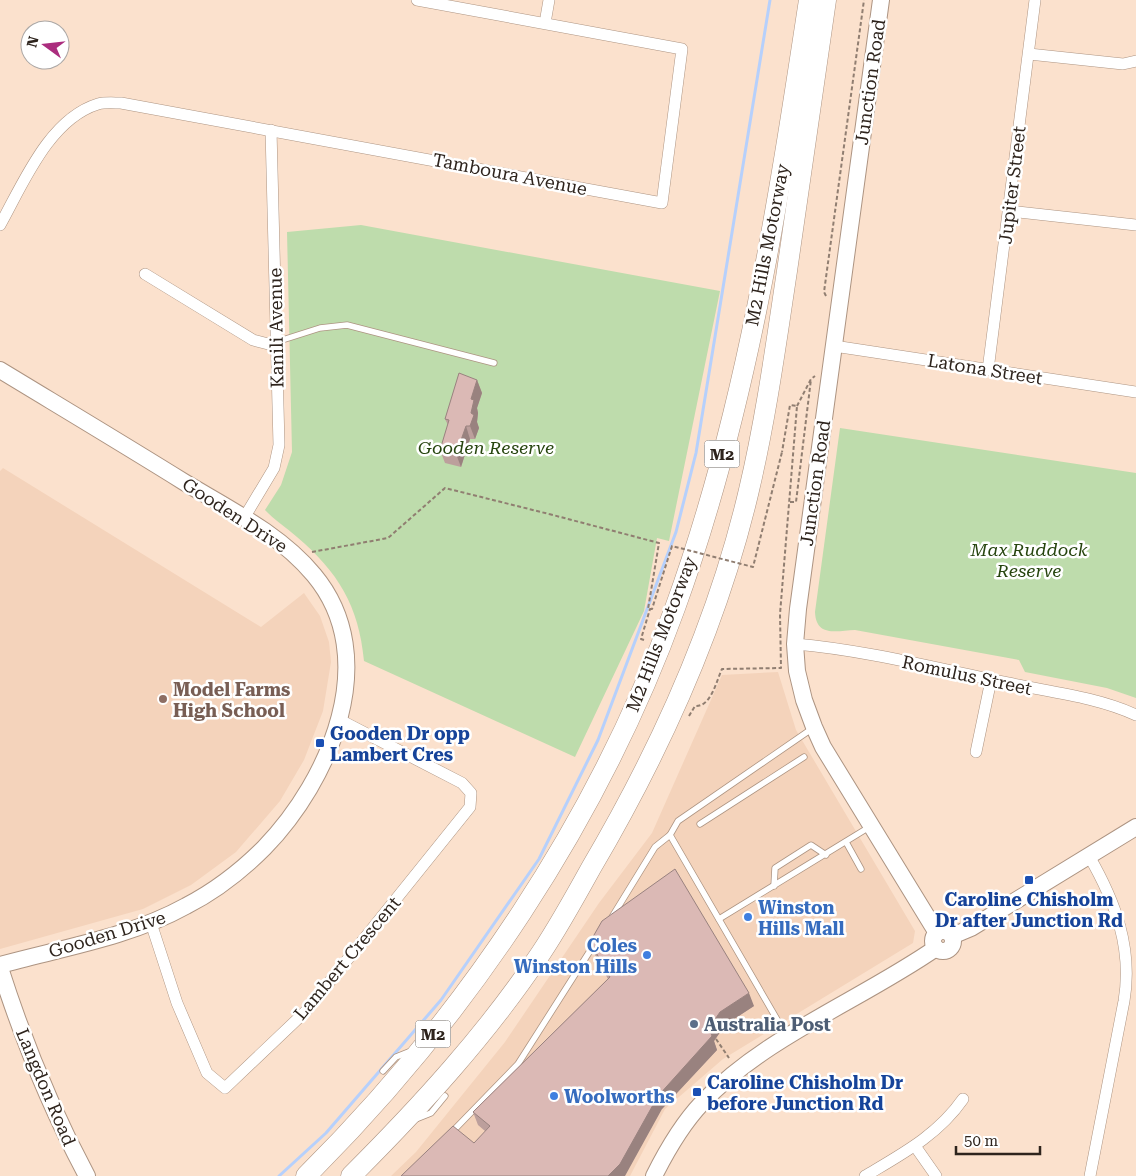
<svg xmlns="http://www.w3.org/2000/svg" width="1136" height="1176" viewBox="0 0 1136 1176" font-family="'Roboto Serif',serif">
<rect width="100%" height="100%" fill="#fbe1cd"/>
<g fill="#f4d3bb">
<path d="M3,468L261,627L304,593L320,616L329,642L331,662L323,711L304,760L280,801L236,852L191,885L143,909L0,949V471Z"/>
<path d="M778,672L796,730L915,931L913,943L723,1059L665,1109L630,1176H391L416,1152L505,1042L599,903L652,833L722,675Z"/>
</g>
<g fill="#bedcac">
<path d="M361,225L720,291L669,541L657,538L644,611L575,757L364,661C359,606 338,572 297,537C286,527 274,520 265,510L281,485L292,452L287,232Z"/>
<path d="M840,428L1136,473V698L1107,688L1025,672L1019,660L855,630C836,631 816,637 815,612Z"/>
</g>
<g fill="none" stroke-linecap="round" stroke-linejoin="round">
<path stroke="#b6d0fc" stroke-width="3" d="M279,1176L326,1133L441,1000L539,859L598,740L676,532L696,453L770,0"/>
<g stroke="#ad9482" stroke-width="7">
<g id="lane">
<path d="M276,342L320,328L347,325L494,363"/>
<path d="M700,824L804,757"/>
<path d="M846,842L861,869"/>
<path d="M774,886L775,868L811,845L826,855"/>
<path d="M612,917L655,847L670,835"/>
<path d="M719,919L871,826"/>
<path d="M786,1035L670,835L678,821L813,728"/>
<path d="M383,1071L396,1057L411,1051"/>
<path d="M416,1119L431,1113L445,1096"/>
<path d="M452,1132L518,1064L595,943"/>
</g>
</g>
<g stroke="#ad9482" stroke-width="12">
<g id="street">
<path d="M545,23L549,0"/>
<path d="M1029,54L1123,64L1136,61"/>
<path d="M1009,211L1136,225"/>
<path d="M0,225C23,184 49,119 98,104C105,102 114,103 121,103L662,203L682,49L417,0"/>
<path d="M145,274L253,340L276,346"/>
<path d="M834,346L1136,392"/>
<path d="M988,370L1035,0"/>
<path d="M244,518L274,468L279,445L271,130"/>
<path d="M795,644C866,650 938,669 1008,683C1050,692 1097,697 1136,715"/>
<path d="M976,752L991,680"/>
<path d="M1089,856C1115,901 1133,948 1124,1001L1090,1176"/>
<path d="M151,923L177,1003L207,1073L225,1088L306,1011L470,807L471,793L462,783L338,719"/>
<path d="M915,1146L936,1176"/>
<path d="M865,1176C902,1154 938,1135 963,1099"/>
</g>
</g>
<g stroke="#ad9482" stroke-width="18">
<g id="secondary">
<path d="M881,0L798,609L795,644L797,671L804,700L814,727L823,747L937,933"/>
<path d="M0,370C61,407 123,444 184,482C229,509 280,534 314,575C383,658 330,780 264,848C241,871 215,891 186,906C130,937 62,948 0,965"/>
<circle cx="943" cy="941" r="10"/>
<path d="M952,936L971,928L1136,827"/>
<path d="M0,968C23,1040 51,1109 87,1176"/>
<path d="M654,1176C667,1150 682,1124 702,1103C764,1037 861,1000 936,948"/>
</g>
</g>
<g stroke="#ad9482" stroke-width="21">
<g id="highway">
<path d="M306,1176C466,1017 598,821 675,608C746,413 778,204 809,0"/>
<path d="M351,1176C420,1107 487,1034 541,953C559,926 575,897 591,868C660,751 718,623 749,490C766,418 776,344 787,271C800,181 813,90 826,0"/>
</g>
</g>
<g stroke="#907e71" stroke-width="2" stroke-dasharray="4 2.5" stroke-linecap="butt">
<path d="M826,296L824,292L864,0"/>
<path d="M797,406L811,379L815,376"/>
<path d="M790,502H796L811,379"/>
<path d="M312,552L388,538L445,488L549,514"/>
<path d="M644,640L641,639L650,609"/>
<path d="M689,716L695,706C711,707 716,682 722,669L781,668L780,614L797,406L790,405L782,452"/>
<path d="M716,1039L729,1058"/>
</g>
<use href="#lane" stroke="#fff" stroke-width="5.5"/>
<use href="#street" stroke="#fff" stroke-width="11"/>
<use href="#secondary" stroke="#fff" stroke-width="16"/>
<use href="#highway" stroke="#fff" stroke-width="20"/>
<path stroke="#907e71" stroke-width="2" stroke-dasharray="4 2.5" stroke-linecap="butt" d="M549,514L659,543L648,609H652L672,546L753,567L782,452"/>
</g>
<g fill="#bc9f9c">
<path d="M477,380L482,393L477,408L478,413L477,422L479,428L475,439H470L461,467L445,463L440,450L448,425L445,419Z"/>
<path d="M590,942L754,1006L725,1025L714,1041L717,1050L662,1109L485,1131L478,1125L473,1112L608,979L595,955Z"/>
</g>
<g fill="#99827f">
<path d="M477,380L482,393L477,408L478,413L477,422L479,428L475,439L470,426L471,413V399Z"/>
<path d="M466,426L470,439L461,467L456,454Z"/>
<path d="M749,993L754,1006L725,1025L714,1041L717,1050L662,1109L625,1176H608L658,1096L720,1012Z"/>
</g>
<g fill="#dbb9b5" stroke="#99827f">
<path d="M459,373L477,380L471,399L474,400L471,413L474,415L470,426H466L456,454L440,450L449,420L445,419Z"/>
<path d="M675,869L749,993L720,1012L709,1028L712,1036L658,1096L620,1164L608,1176H401L453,1126L474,1143L490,1126L473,1112L610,977L590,942L602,921Z"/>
</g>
<circle fill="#8d6e63" stroke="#fff" stroke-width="2" cx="163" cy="699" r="5"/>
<g fill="#1a4fb4" stroke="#fff" stroke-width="2">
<rect x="315" y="738" width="10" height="10" rx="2.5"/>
<rect x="1024" y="875" width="10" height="10" rx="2.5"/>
<rect x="692" y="1087" width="10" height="10" rx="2.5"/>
</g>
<g fill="#3f7fe0" stroke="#fff" stroke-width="2">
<circle cx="748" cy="917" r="5"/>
<circle cx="647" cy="955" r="5"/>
<circle cx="554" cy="1096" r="5"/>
</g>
<circle fill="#5c6f8a" stroke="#fff" stroke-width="2" cx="694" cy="1024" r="5"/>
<g text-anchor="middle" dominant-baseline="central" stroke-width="5" stroke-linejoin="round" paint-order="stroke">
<g fill="#fff" stroke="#6d6661" stroke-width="1">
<rect x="704.5" y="440.5" width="35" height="27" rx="4"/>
<rect x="415.5" y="1020.5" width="35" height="27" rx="4"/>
</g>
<g font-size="16" font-weight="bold" fill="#2e241d">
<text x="722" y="454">M2</text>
<text x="433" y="1034">M2</text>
</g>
<g font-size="18" fill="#2e241d" stroke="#fff">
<text transform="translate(870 82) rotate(-82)">Junction Road</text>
<text transform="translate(510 174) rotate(11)">Tamboura Avenue</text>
<text transform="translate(1012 185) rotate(-83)">Jupiter Street</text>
<text transform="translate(767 245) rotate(-79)">M2 Hills Motorway</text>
<text transform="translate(276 328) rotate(-91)">Kanili Avenue</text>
<text transform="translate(985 369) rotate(9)">Latona Street</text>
<text transform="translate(815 483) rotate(-82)">Junction Road</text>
<text transform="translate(235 515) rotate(33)">Gooden Drive</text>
<text transform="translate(661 634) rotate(-69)">M2 Hills Motorway</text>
<text transform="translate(967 675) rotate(12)">Romulus Street</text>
<text transform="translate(107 934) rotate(-17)">Gooden Drive</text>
<text transform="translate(347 958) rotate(-50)">Lambert Crescent</text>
<text transform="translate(46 1087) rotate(67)">Langdon Road</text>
</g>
<g font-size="18" font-style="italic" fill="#27450f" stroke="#fff">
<text x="486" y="447">Gooden Reserve</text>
<text x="1029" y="549">Max Ruddock<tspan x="1029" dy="21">Reserve</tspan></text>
</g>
<g font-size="18" font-weight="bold" fill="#785e54" stroke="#fff" text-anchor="start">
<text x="173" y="689">Model Farms<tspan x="173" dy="21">High School</tspan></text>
</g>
<g font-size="18" font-weight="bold" fill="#164399" stroke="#fff" text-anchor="start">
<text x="330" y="733">Gooden Dr opp<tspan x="330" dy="21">Lambert Cres</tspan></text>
<text x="1029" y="899" text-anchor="middle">Caroline Chisholm<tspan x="1029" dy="21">Dr after Junction Rd</tspan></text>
<text x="707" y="1082">Caroline Chisholm Dr<tspan x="707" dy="21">before Junction Rd</tspan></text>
</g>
<g font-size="18" font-weight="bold" fill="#366cbe" stroke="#fff" text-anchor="start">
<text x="758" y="907">Winston<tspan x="758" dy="21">Hills Mall</tspan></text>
<text x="637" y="945" text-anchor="end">Coles<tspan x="637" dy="21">Winston Hills</tspan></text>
<text x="564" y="1096">Woolworths</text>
</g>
<g font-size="18" font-weight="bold" fill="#4e5e75" stroke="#fff" text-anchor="start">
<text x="704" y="1024">Australia Post</text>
</g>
</g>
<g transform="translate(45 45) rotate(285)"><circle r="24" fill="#ffffff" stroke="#aba7a5"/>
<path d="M0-4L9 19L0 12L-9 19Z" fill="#ab2d7e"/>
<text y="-8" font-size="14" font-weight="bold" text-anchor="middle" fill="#2e241d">N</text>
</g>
<path d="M956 1146v8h84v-8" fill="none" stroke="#2e241d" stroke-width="2.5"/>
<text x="964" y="1146" font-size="15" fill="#2e241d" stroke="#ffffff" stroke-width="4" paint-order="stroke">50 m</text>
</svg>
